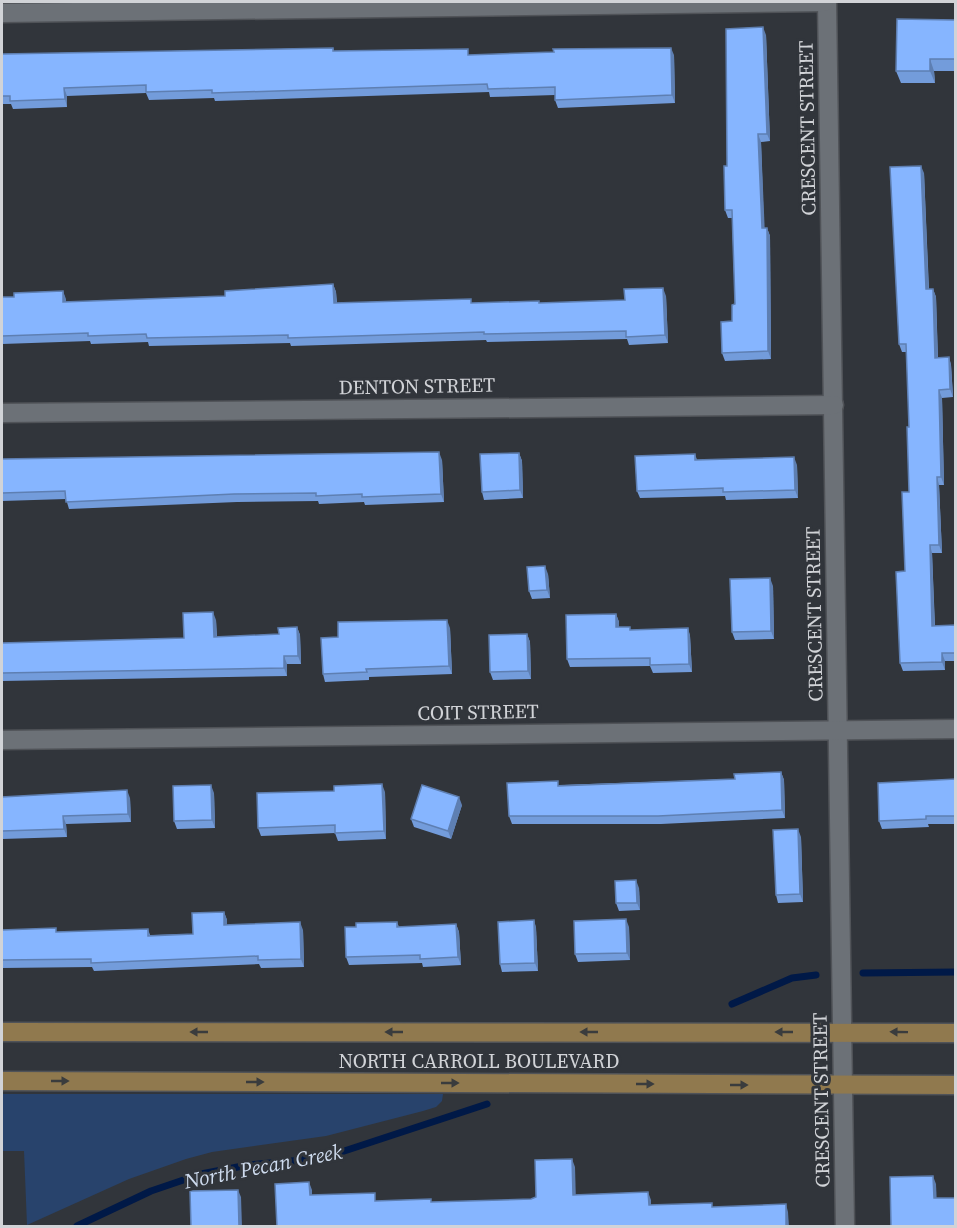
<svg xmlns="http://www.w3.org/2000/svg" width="957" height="1228" viewBox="0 0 957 1228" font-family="'Source Serif 4',serif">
<rect width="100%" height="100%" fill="#31353b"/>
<path fill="#28436c" d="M2,1094H443L442,1101L436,1107L423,1111L326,1136L212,1152L186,1159L129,1179L27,1225L24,1151H2Z"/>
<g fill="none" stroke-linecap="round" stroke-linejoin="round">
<g stroke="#001947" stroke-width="7">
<path d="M863,973L956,972"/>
<path d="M732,1004L792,978L816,975"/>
<path d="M77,1226L151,1191L201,1174L248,1165L323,1158L487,1104"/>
</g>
<g stroke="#505358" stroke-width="21">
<g id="minor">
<path d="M827,2L845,1226"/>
<path d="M2,13L824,2"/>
<path d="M2,413L834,405"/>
<path d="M2,740L956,729"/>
</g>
</g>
<g stroke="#505358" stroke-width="21">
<g id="major">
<path d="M2,1032L956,1033"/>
<path d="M2,1081L956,1085"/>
</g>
</g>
<use href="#minor" stroke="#6c7177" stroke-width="18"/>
<use href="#major" stroke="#90794e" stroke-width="18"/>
</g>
<g fill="#739cdb">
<path d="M956,20V71H934L935,83H901L896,71Z"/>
<path d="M766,35L770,141L761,142L764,228H767L770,236L771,359L725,361L722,353L732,321L735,304L732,218H728L725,210L727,166Z"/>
<path d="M333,48L334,51L470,55H674L675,103L558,108L555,100V95L490,97L489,92L215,101L214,98L149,100L146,93L67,96V107L13,109L11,104H2V54Z"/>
<path d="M924,173L929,289H933L936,297L938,358L949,357L951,365L953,397L942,398L944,485H939L942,553H932L935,626L956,625V661H945V670L903,671L900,663L909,492V427L907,352H902L899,344Z"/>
<path d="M333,284L336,292L337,303H540L625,300L666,296L668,343L629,345L627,339L487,342L486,340L291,346L290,343L149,346L148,342L91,344L90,341L2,344V297H14L63,291L66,302L225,296Z"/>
<path d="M519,453L522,461L523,498L484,500L482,492Z"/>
<path d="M695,454L697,460L797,465L798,498L726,500L725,496L640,498L637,491Z"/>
<path d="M2,459L442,460L444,502L365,505L364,502L319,504L318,501L237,502L69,509L66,499L2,501Z"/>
<path d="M548,574L550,598L532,599L529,591Z"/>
<path d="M773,586L774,639L735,640L732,632Z"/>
<path d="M616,614L619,622V627L632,630L688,628L690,636L692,672L653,673L650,666L570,667L567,659Z"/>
<path d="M216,620L217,637L279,634L297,627L300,635L301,664H287V676L2,681V643L184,638Z"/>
<path d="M450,628L452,674L369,677V680L325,682L323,674L338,637Z"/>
<path d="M527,634L530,642L531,679L493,680L490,672Z"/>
<path d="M781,772L784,780L785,818L661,824H512L509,816L559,785L735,779Z"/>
<path d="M956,779V824H928L929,827L882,829L879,821Z"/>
<path d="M385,792L386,839L338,841L335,833L261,836L258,828Z"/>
<path d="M214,793L215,828L177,829L174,821Z"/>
<path d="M2,797L130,798L131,822L66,824L67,837L2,839Z"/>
<path d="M462,805L451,839L414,827L411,819Z"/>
<path d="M801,837L803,902L778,903L776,895Z"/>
<path d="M639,888L640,910L619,911L616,903Z"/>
<path d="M224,912L227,920V925L303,930L304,967L261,968L259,964L94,971L92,967L2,968V930L57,932L148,929L150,935L193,934Z"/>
<path d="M534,920L536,928L538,971L502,972L500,964Z"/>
<path d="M397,922L399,927L456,924L459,932L461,965L423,967L422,963L349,965L346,957L356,927Z"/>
<path d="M629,927L630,960L578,962L575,954Z"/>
</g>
<g fill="#5e7fb2">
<path d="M763,27L766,35L770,141L767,134Z"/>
<path d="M671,48L674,55L675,103L672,95Z"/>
<path d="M930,59L934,71L935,83L930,71Z"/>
<path d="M64,88L67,96V107L65,99Z"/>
<path d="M758,134L761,142L765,236L762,228Z"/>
<path d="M921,166L924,173L929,297L926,289Z"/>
<path d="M767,228L770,236L771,359L768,351Z"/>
<path d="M333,284L336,292L337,311L334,303Z"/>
<path d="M663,288L666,296L668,343L665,335Z"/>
<path d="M933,289L936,297L938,366L935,358Z"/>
<path d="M63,291L66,299V310L63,302Z"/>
<path d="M949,357L951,365L953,397L950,389Z"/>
<path d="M939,390L942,398L944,485L941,477Z"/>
<path d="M439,452L442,460L444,502L441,494Z"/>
<path d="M519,453L522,461L523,498L520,490Z"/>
<path d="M794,457L797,465L798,498L795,490Z"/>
<path d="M937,477L939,485L942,553L939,545Z"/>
<path d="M930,545L932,553L935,634L932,626Z"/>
<path d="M545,566L548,574L550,598L547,590Z"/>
<path d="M770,578L773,586L774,639L771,631Z"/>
<path d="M213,612L216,620L217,645L214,637Z"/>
<path d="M616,614L619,622V635L616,627Z"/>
<path d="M447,620L450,628L452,674L449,666Z"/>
<path d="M297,627L300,635L301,664L298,656Z"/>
<path d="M688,628L690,636L692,672L689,664Z"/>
<path d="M527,634L530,642L531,679L528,671Z"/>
<path d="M942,653L945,661V670L942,662Z"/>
<path d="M284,656L287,664V676L284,668Z"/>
<path d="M781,772L784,780L785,818L782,810Z"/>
<path d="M382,784L385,792L386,839L384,831Z"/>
<path d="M211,785L214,793L215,828L212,820Z"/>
<path d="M127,790L130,798L131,822L128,814Z"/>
<path d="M459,797L462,805L451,839L448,831Z"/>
<path d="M63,816L66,824L67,837L64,829Z"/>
<path d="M798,829L801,837L803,902L800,894Z"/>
<path d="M636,880L639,888L640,910L637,903Z"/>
<path d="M224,912L227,920V933L224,925Z"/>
<path d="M626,919L629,927L630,960L627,953Z"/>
<path d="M534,920L536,928L538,971L535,963Z"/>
<path d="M300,922L303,930L304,967L301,959Z"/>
<path d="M456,924L459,932L461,965L458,957Z"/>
<path d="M572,1159L575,1167L576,1203L573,1195Z"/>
<path d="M933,1176L936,1184L937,1206L934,1198Z"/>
<path d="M309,1182L312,1190V1203L310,1195Z"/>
<path d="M238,1190L241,1197L242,1227L239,1226Z"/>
<path d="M648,1192L651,1200V1213L649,1205Z"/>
<path d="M786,1204L788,1212L789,1227H786Z"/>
</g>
<g fill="#86b5ff" stroke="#5e7fb2" stroke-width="1.5">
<path d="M897,19L956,20V59H930V71H896Z"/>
<path d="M763,27L767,134H758L762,228H767L768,351L722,353L721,322L732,321V305L735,304L732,210H725L724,166H727L726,29Z"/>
<path d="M333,48V51L468,49V55L554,52L553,49L671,48L672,95L555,100V87L488,89L487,84L212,93V90L146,92V85L64,88L65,99L10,101V96H2V54Z"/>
<path d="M921,166L926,289H933L935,358L949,357L950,389L939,390L941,477H937L939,545H930L932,626L956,625V653H942V662L900,663L896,572L905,571L902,492H909L907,427H909L906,344H899L890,167Z"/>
<path d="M333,284L334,303L471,299V303L539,301V303L625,300L624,289L663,288L665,335L626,337V331L484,334V332L288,338V335L147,338L146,334L88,336V333L2,336V297H14V293L63,291V302L225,296V291Z"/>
<path d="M439,452L441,494L362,497V494L316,496V493L234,494L66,502L65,491L2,493V459Z"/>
<path d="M519,453L520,490L482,492L480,454Z"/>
<path d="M695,454V460L794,457L795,490L723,492V488L637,491L635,456Z"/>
<path d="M545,566L547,590L529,591L527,567Z"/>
<path d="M770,578L771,631L732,632L730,579Z"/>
<path d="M213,612L214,637L279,634L278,628L297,627L298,656H284V668L2,673V643L184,638L183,613Z"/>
<path d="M616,614V627H630V630L688,628L689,664L650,665V658L567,659L566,615Z"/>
<path d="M447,620L449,666L366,669L367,672L323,674L321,638L338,637V622Z"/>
<path d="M527,634L528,671L490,672L489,635Z"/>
<path d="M781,772L782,810L658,816H509L507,783L558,781V786L735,779L734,774Z"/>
<path d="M956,779V816H926V819L879,821L878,783Z"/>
<path d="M382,784L384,831L335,833V825L258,828L257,793L334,791V786Z"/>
<path d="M211,785L212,820L174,821L173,786Z"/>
<path d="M422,785L459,797L448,831L411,819Z"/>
<path d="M127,790L128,814L63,816L64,829L2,831V797Z"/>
<path d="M798,829L800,894L776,895L773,830Z"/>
<path d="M636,880L637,903H616L615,881Z"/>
<path d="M224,912V925L300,922L301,959L258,960V956L91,963V959L2,960V930L56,928V932L148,929V936L193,934L192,913Z"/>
<path d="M626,919L627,953L575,954L574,921Z"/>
<path d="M534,920L535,963L500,964L498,922Z"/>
<path d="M397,922V927L456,924L458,957L420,959V955L346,957L345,927H356V923Z"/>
<path d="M572,1159L573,1195L648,1192L649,1205L712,1203V1207L786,1204V1227H277L275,1184L309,1182L310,1195L375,1193V1201L431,1199V1202L531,1199L536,1197L535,1160Z"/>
<path d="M933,1176L934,1198H956V1227H891L890,1177Z"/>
<path d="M238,1190L239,1226L191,1227L190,1191Z"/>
</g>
<defs><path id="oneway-solid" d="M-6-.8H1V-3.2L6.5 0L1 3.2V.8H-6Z" transform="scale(1.5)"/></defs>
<g fill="#3a3c3d">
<use href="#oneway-solid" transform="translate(199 1032) rotate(-180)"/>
<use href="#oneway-solid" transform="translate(394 1032) rotate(-180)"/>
<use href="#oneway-solid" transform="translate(589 1032) rotate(-180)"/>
<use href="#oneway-solid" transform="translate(784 1032) rotate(-180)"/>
<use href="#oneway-solid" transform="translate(899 1032) rotate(-179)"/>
<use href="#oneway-solid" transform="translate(60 1081)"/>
<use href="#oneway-solid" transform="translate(255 1082)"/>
<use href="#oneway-solid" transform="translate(450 1083)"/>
<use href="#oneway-solid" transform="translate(645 1084)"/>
<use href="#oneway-solid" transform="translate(739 1085)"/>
</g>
<g text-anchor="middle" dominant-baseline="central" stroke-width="6" stroke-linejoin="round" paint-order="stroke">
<g font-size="20" fill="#d1d3d7" stroke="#31353b">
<text transform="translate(807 128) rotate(-91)">CRESCENT STREET</text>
<text transform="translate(417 386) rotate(-1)">DENTON STREET</text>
<text transform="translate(814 614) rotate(-91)">CRESCENT STREET</text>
<text transform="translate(478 712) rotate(-1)">COIT STREET</text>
<text x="479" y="1061">NORTH CARROLL BOULEVARD</text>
<text transform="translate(821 1100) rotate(-91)">CRESCENT STREET</text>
</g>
<g font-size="21" font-style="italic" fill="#cedbee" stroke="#31353b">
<text transform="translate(263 1166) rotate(-11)">North Pecan Creek</text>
</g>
</g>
<rect width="957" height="1228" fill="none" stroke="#d1d3d7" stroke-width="6"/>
</svg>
